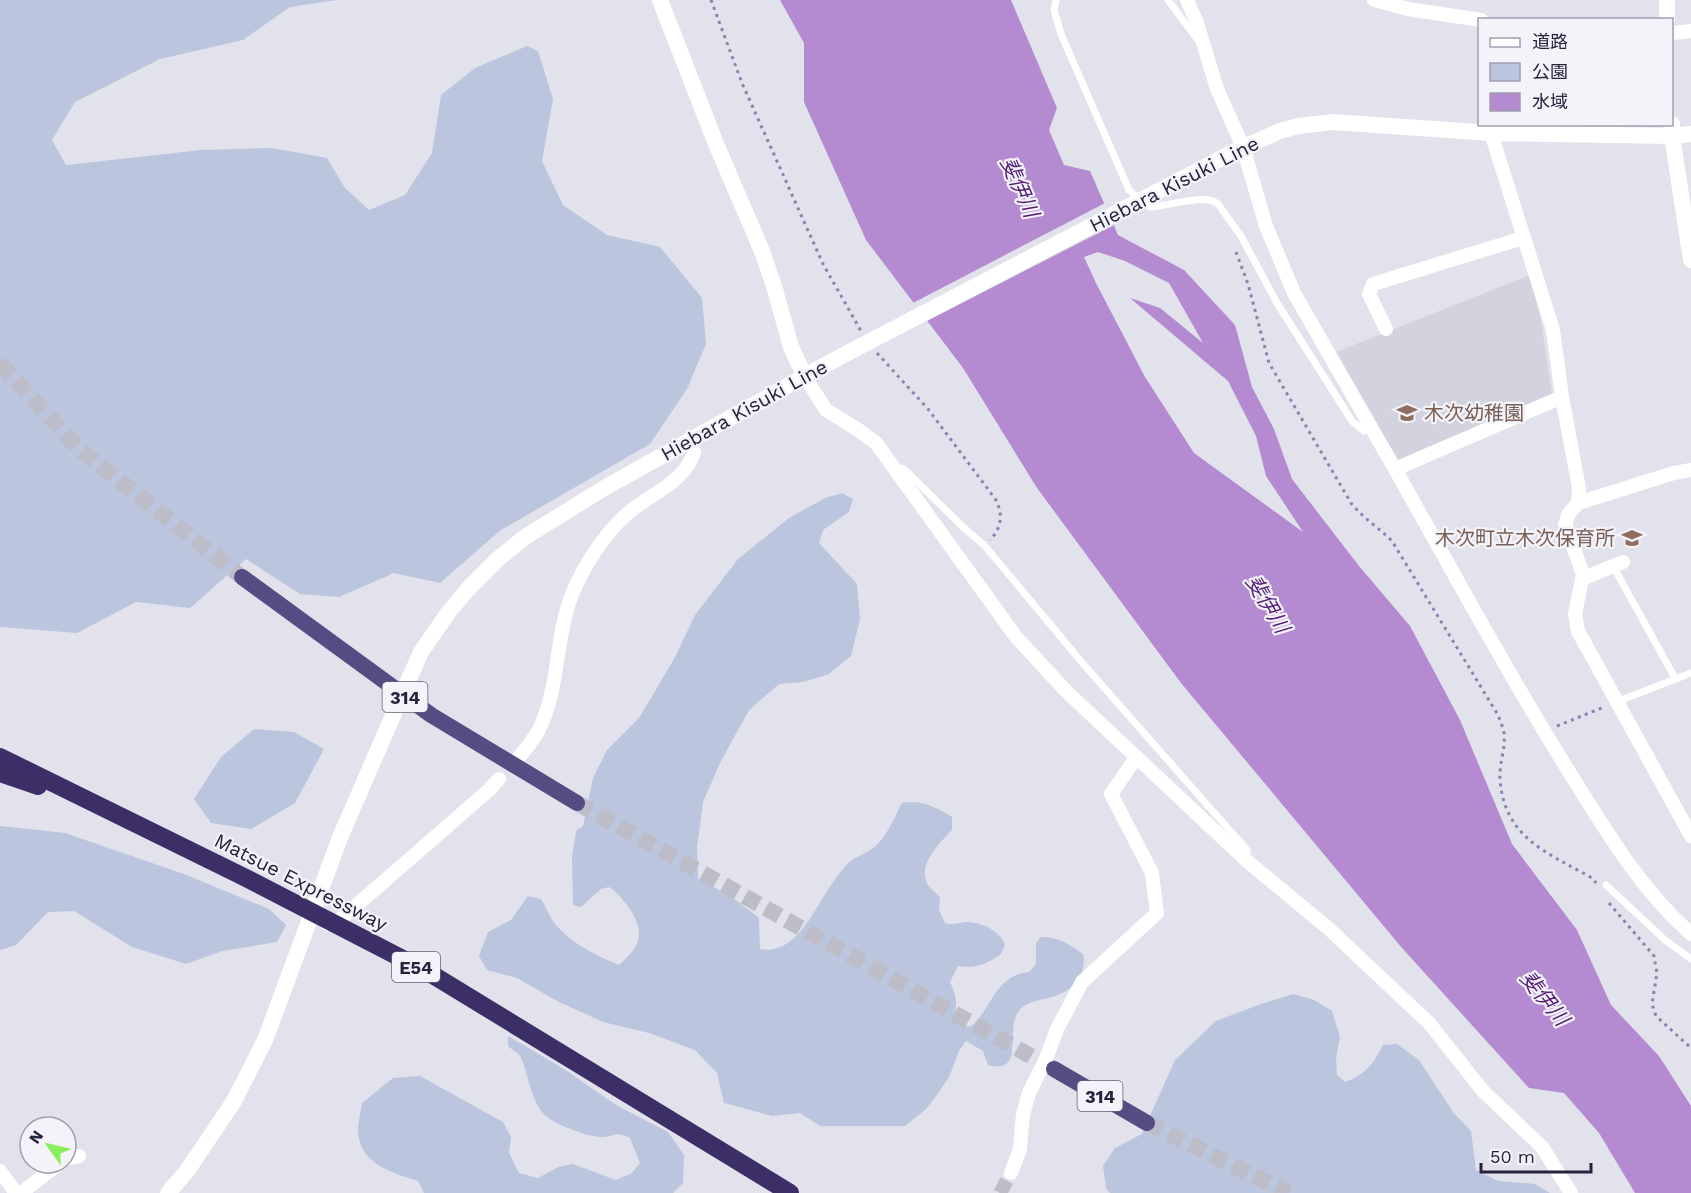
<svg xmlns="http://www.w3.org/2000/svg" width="1691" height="1193" viewBox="0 0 1691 1193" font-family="'Work Sans','Noto Sans JP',sans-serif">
<rect width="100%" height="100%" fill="#e2e2ec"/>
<path fill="#d3d3e0" d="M1530,275L1541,321L1552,394L1402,460L1395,459L1331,354Z"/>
<g fill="#bbc5dd">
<path d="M0,0H337L290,7L243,40L160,59L75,102L52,140L66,165L201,150L272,148L327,158L345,188L369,210L405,195L432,153L441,95L475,68L527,46L538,51L553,99L542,161L563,205L607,235L660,247L702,298L706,344L687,389L650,444L501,530L440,583L394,573L339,597L300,594L246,559L190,608L136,602L77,633L0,627Z"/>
<path d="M842,493L853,499L849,512L823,530L819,543L857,584L860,619L851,656L829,674L803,682L779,684L749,710L721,761L703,802L697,847L698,879L729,895L759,918L760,949C798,957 817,902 836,878C841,871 848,862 855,858C860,855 866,853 872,849C886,839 894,818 902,803C921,799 936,807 952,817V830C940,843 918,863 927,883C929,888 936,893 940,897L939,910L945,923C954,926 959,922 968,922C984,923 998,930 1005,944L1001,954C987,964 975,969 958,966L950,982C956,994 958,1004 954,1017L960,1024L970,1027C993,1009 993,976 1029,972L1036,964V943L1041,937C1059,937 1069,944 1083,954C1087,974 1074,990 1055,996C1042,1001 1028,999 1018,1012C1005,1030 1026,1075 988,1065L983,1051L966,1041L959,1051L949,1077L937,1095L925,1110L905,1126H820L800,1113L772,1116L724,1103L717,1073L695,1050L649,1033L603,1022L559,1002L517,978L487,970L479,956L488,932L511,920L528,896L541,899C545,905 548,913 552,920C568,942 595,955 619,965C628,957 639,947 639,934C640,918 621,895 609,887L601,889L581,907L573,905L572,857L576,831L583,826L593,778L607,750L639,718L674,659L695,615L738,559L789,518L825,498Z"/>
<path d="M254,729L294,732L324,749L295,803L251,829L211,823L194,799L221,757Z"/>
<path d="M0,826L65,833L184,874L269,909L286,925L277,942L222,951L186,964L132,947L74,911L48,912L16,945L0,950Z"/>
<path d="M1293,994L1314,1000L1332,1011L1340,1037L1336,1058L1337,1075L1345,1082C1365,1075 1374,1063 1383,1045L1397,1044L1419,1060L1453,1112L1471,1131L1476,1170L1498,1181L1535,1184L1550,1193H1110L1106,1188L1103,1166L1115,1148L1142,1134L1175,1060L1216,1021L1261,1004Z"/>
<path d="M508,1036L564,1069L616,1105L668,1132L684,1155L683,1183L673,1193H424L418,1181C393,1173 359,1164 358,1131C358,1122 361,1112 362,1103L393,1078L420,1076L503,1122L511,1137L509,1153L519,1173L538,1178L558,1167L573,1164L616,1180L632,1173L640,1163L630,1138C613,1131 620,1135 604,1137C591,1138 563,1127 551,1120C531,1107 530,1078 521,1058C519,1053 512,1050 508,1046Z"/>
</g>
<path fill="#b48bd0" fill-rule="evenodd" d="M780,0H1011L1057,108L1049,130L1064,165L1090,171L1118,235L1184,270L1235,325L1252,387L1274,429L1292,479L1359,566L1410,626L1460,720L1512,844L1577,930L1611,1005L1659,1056L1691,1106V1193H1635L1599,1133L1564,1093L1529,1088L1402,948L1181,683L1037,488L963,368L866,240L804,102V43ZM1098,252L1125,261L1169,283L1203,343L1160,308L1130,298L1228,381L1256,436L1266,476L1303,532L1194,453L1145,377L1096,283L1084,257Z"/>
<path fill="#e2e2ec" d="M1107,202L1116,224L925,322L911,304Z"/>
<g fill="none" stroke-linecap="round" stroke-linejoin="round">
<path stroke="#bdbcc9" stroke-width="14" stroke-dasharray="14 7" stroke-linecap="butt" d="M1000,1193L1011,1173"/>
<g stroke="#bdbcc9" stroke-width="16" stroke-dasharray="16 8" stroke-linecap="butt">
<path d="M0,363L77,447L242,577"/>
<path d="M577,803L1054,1069"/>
<path d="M1147,1123L1289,1193"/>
</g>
<g stroke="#8983af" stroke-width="3" stroke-dasharray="3 4.5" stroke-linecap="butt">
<path d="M711,0L742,83L823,264L861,331"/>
<path d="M1236,252L1248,284L1269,363L1351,503C1363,518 1379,528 1392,541L1498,715C1500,721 1503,727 1504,733C1506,748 1499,763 1500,779C1504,838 1548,853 1592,878L1596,883"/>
<path d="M877,353L928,409L996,500C1003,515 1002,527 990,540"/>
<path d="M1557,726L1604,707"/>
<path d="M1609,903L1654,956L1657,973L1652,1004L1656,1016L1691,1048"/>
</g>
<g stroke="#fff" stroke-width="7">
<path d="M1056,0L1054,10L1061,34L1129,190L1146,205L1151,207C1170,206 1203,193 1218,204L1241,236L1277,303L1352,421L1364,431L1371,428"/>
<path d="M1168,0L1197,39"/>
<path d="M895,467L904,469L963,527L985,546L1085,666L1247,850V859"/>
<path d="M1613,566L1675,678"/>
<path d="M1616,702L1691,673"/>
<path d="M1606,885L1665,940L1691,959"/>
</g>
<g stroke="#fff" stroke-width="14">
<path d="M1187,0L1197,23L1217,89L1243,147L1266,226L1294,293L1395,469L1562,397"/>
<path d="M1374,0L1408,9L1481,20"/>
<path d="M1672,33L1691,31"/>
<path d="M1491,133L1553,330L1562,397L1579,488L1578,503"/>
<path d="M1386,329L1369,294L1373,284L1523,238"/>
<path d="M805,377L826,410L857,429L876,443L1016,637L1066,691L1247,861L1328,928L1429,1023L1483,1091L1542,1147L1571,1193"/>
<path d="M1395,469C1452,570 1507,672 1568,770C1605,829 1639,888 1691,934"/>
<path d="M1691,470L1674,473L1578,503L1568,515L1565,525L1583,574L1575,614L1578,631L1691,836"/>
<path d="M1584,578L1623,562"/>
<path d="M519,757C528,746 537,736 542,723C559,683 556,637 571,597C576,583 584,569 592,556C602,541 614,525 627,514C648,495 686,482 694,452L688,441"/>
<path d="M327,924L338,921L350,911L489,790L499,779"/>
<path d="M66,1159L79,1156"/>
<path d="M0,1171L16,1193"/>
<path d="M1011,1173L1020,1149L1023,1114L1029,1093L1046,1059L1057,1029L1082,982L1157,913L1152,873L1111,794L1136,758"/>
<path d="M21,1193L60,1163"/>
</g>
<g stroke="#fff" stroke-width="16">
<path d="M660,0L716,144L762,251L774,286L791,347L805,377"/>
<path d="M1691,134L1672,136L1691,260"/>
</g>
<g stroke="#fff" stroke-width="16">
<path d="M1667,0V20"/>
<path d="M168,1193L187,1171L234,1101L265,1040L341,835L402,695L421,652L448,613L468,589L498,559L525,537L606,487L836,359L1237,150L1280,131L1298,126L1333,122L1491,133L1672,136V124"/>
</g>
<g stroke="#574b84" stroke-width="16">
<path d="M242,577L431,715L577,803"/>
<path d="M1054,1069L1147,1123"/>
</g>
<g stroke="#3c2f68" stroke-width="18">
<path d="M0,757L242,876L428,972L790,1193"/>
<path d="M0,773L38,786"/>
</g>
</g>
<defs>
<g id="school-bare" transform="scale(1.62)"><path d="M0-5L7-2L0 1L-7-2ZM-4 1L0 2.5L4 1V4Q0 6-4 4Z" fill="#8d6e63" stroke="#f3f3f9" stroke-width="2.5" paint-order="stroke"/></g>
</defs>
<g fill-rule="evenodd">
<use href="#school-bare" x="1407" y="413"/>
<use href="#school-bare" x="1632" y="538"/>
</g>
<g text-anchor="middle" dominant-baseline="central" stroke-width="4.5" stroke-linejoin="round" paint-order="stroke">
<g fill="#f3f3f9" stroke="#646175" stroke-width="1.5">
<rect x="382.5" y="682" width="45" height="30" rx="4.5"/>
<rect x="392" y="952" width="48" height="30" rx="4.5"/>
<rect x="1077.5" y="1081" width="45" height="30" rx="4.5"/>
</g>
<g font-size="18" font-weight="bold" fill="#27223d">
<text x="405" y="697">314</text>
<text x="416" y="967">E54</text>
<text x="1100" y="1096">314</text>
</g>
<g font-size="20" fill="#27223d" stroke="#f3f3f9">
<text transform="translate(1174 184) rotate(-27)">Hiebara Kisuki Line</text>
<text transform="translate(744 410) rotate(-29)">Hiebara Kisuki Line</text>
<text transform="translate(301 882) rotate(27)">Matsue Expressway</text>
</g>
<g font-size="20" fill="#785e54" stroke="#f3f3f9" text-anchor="start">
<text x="1424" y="413">木次幼稚園</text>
<text x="1615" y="538" text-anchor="end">木次町立木次保育所</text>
</g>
<g font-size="21" font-style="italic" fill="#541e77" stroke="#f3f3f9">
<text transform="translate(1020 187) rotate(66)">斐伊川</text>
<text transform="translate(1268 604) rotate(59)">斐伊川</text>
<text transform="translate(1545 998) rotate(51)">斐伊川</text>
</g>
</g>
<rect x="1478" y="18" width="195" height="108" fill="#f3f3f9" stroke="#a19fae" stroke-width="1.5"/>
<rect x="1490" y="38" width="30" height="9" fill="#ffffff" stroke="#a19fae" stroke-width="1.5"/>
<text x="1532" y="48" font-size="18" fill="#27223d">道路</text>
<rect x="1490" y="63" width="30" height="18" fill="#bbc5dd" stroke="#a19fae" stroke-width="1.5"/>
<text x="1532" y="78" font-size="18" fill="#27223d">公園</text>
<rect x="1490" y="93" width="30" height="18" fill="#b48bd0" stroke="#a19fae" stroke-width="1.5"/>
<text x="1532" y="108" font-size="18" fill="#27223d">水域</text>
<g transform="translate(48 1145) rotate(304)"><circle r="28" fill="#f3f3f9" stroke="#a19fae" stroke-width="1.5"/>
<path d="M0-4.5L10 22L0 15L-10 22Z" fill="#8bef5d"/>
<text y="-9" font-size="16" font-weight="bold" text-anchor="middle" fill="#27223d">N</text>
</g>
<path d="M1481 1163v9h110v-9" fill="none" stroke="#27223d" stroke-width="3"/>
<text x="1490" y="1163" font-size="18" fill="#27223d" stroke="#f3f3f9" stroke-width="4.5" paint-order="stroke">50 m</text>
</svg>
